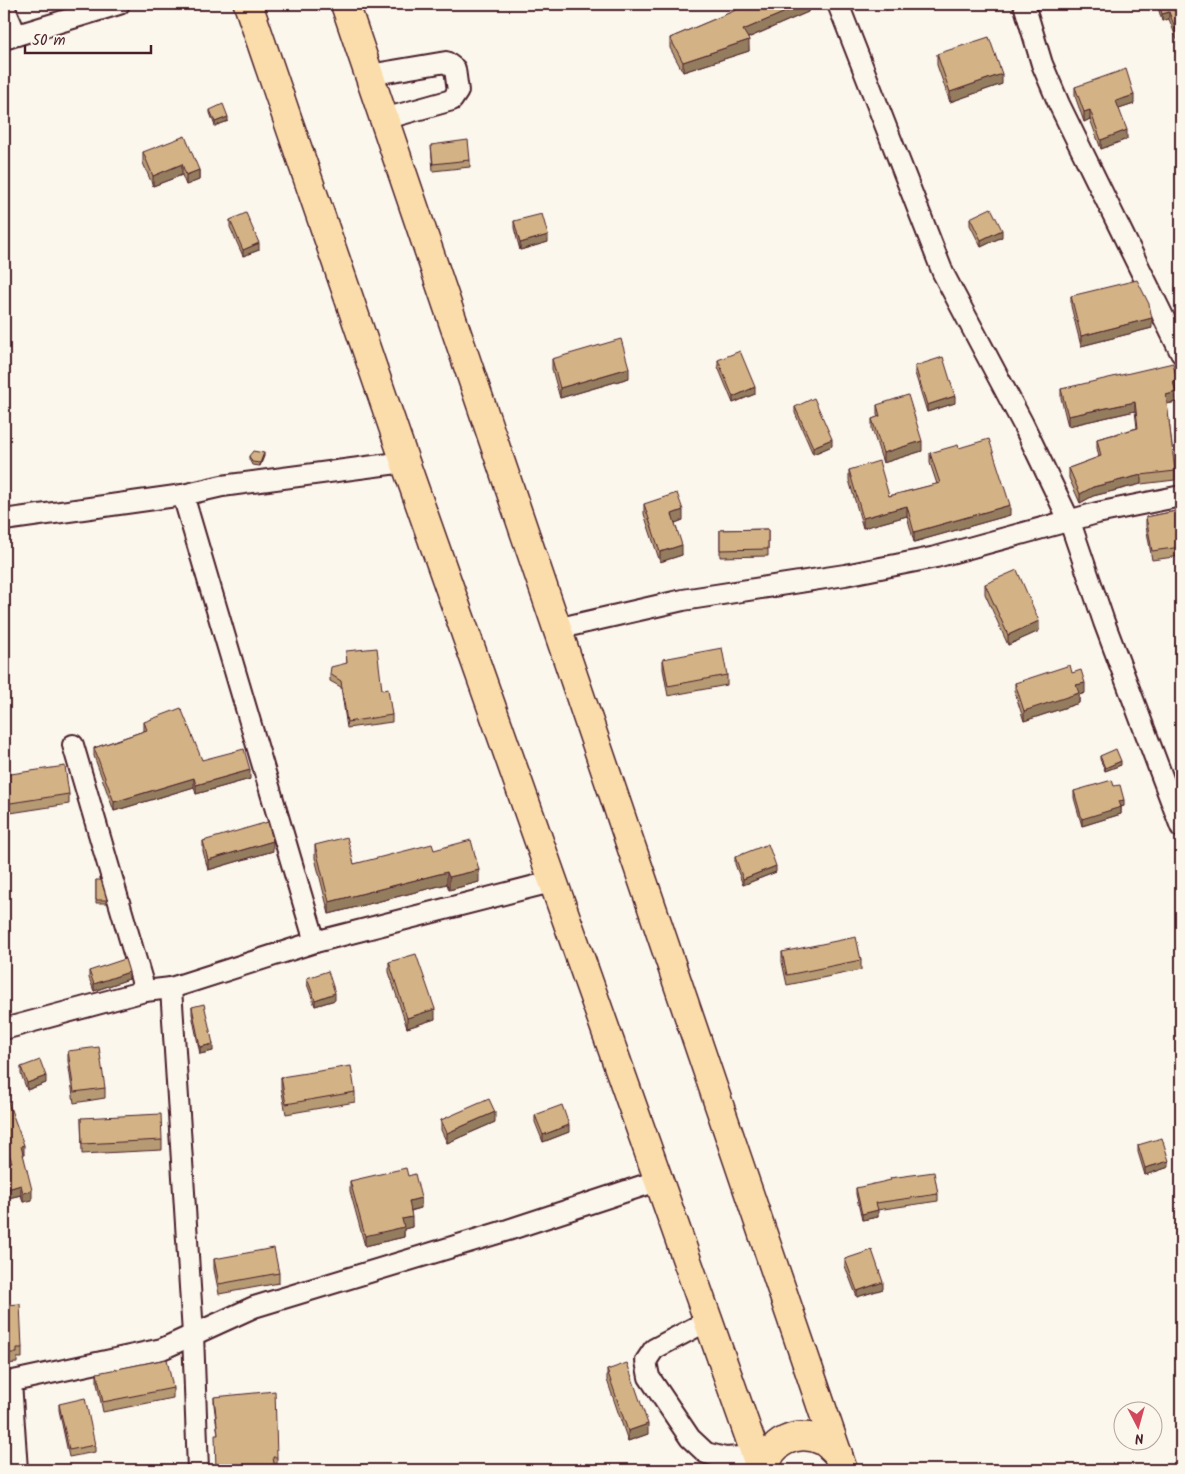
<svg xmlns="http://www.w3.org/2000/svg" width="1185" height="1474" viewBox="0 0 1185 1474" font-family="Kalam,sans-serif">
<rect width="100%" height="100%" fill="#fbf7ec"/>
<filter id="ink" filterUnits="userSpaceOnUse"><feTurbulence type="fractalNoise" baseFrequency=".02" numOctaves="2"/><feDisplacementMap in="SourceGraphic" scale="10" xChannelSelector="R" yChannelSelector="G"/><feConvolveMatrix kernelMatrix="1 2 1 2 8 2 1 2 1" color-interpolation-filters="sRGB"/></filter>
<g filter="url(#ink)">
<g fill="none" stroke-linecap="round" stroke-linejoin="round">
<g stroke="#4a1f2b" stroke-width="24">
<g id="minor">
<path d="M838,4L943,273L1023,424L1070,522L1104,622L1181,827"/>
<path d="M1024,4L1042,64L1059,104L1181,353"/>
<path d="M4,7L16,35"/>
<path d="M4,39L119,4"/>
<path d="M369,75L446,62L455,69L458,91L452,100L384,119"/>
<path d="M4,520L183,495"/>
<path d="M556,629L683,600L845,575L936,557L1097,513L1181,496"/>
<path d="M73,745L145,991"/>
<path d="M315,942L183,495L222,486L405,462"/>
<path d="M171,988L193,1334L198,1470"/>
<path d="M4,1029L145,991L171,988L315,942L555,881"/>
<path d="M709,1320L654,1349L646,1361L649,1377L690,1438L706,1453L725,1458L756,1456"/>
<path d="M11,1382L17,1470"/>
<path d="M4,1383L162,1349L254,1307L508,1230L660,1180"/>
</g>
</g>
<g stroke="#4a1f2b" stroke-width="31">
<g id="highway">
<path d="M248,4L405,462L761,1470"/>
<path d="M345,4L843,1470"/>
<path d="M766,1470C767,1442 798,1429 823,1441C828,1444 833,1450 838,1454"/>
</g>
</g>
<use href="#minor" stroke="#fbf7ec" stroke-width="20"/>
<use href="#highway" stroke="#fbddab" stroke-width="28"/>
</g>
<g fill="#b59a73" stroke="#4a1f2b">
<path d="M741,4H808V12L748,38L749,51L683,72L670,48V38L741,8Z"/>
<path d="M1157,4H1181V50L1169,19L1162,21Z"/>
<path d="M937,54L1002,84L950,102L937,65Z"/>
<path d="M1075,87L1134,104L1119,109L1127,139L1101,149L1090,119L1084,122L1075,96Z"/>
<path d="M210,110L228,121L215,126L210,113Z"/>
<path d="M431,145L470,160V167L433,171Z"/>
<path d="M143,152L199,170V180L186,185L182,175L153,186L143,163Z"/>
<path d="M970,218L1002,237L981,247L970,225Z"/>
<path d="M230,220L259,250L243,256L230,227Z"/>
<path d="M514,221L548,242L520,250L514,228Z"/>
<path d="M1071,296L1152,328L1081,346L1071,306Z"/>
<path d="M552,359L629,378L560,398L552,369Z"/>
<path d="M718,360L755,394L733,403L718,367Z"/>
<path d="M915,366L955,403L927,412L915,373Z"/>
<path d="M1061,389L1177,390L1175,391L1176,402L1167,404L1175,471V480L1141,484L1093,496L1080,503L1069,478V468L1099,457L1097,448V439L1137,428L1135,411L1068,426L1061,398Z"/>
<path d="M877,405L922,451L883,463L872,429V419L878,417L877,415Z"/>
<path d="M795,407L832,446L813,454L795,413Z"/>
<path d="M959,448L1010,515L914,542L907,516L863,528L849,480V470L889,496L937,484L930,463V453Z"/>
<path d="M249,456H264L260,466L252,465L249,459Z"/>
<path d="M644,504L683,520L675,523L682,555L660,562L644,514Z"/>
<path d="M1181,510V556L1152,560L1146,526V517Z"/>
<path d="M768,529V556L720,557V530Z"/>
<path d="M985,584L1039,631L1008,645L985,594Z"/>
<path d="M346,651L382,690L392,715V722L347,728L341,687L330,681V674L347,664Z"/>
<path d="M663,659L727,675V685L668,696L663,669Z"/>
<path d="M1015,683L1085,693L1079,695V703L1024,721L1015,693Z"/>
<path d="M144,722L202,760L250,779L196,794L194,787L114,811L94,756V748L144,731Z"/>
<path d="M1100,756L1121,765L1105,771L1100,759Z"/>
<path d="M4,775L69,794V804L4,814Z"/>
<path d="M1114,786L1124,806L1121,807V814L1082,826L1074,798V791Z"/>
<path d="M203,841L273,851L208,870L203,851Z"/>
<path d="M315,845L354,864L434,850L479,882L449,890L447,884L329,914L315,858Z"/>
<path d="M735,857L776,872L743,885L735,864Z"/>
<path d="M96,880L107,900V903H96Z"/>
<path d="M782,952L861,960V970L787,985L782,962Z"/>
<path d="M389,962L435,1019L407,1028L389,972Z"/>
<path d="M89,971L129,979L94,991L89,978Z"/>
<path d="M307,978L335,1000L315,1006L307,984Z"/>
<path d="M192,1007L213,1051L200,1054L192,1014Z"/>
<path d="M68,1051L105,1088V1098L74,1103L68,1061Z"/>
<path d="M21,1067L46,1083L27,1090L21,1074Z"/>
<path d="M281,1077L355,1092V1102L286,1114L281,1087Z"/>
<path d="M4,1091L24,1155H23L32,1200L23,1202L21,1195L4,1199V1165L9,1163L4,1151Z"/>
<path d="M535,1115L569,1132L543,1142L535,1122Z"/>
<path d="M81,1118L162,1140V1150L82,1154Z"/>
<path d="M441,1120L495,1122L447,1143L441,1130Z"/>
<path d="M1138,1145L1169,1167L1145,1175L1138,1152Z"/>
<path d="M408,1176L421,1208L411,1211L412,1227L404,1229V1237L365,1246L350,1191V1181Z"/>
<path d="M856,1188L938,1194V1201L877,1210L878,1217L862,1220L856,1194Z"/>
<path d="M214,1259L279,1273V1283L219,1294L214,1269Z"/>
<path d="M845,1259L883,1289L857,1297L845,1266Z"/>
<path d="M4,1305L22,1348V1358H17V1363L4,1364Z"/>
<path d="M607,1370L648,1434L628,1441L607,1380Z"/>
<path d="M97,1373L173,1388V1398L103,1412L97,1383Z"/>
<path d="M214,1397L277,1457V1465H274L218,1435L214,1405Z"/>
<path d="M59,1404L95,1445V1452L69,1457L59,1410Z"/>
</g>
<g fill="#947d5e" stroke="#4a1f2b">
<path d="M804,4H808V12L743,40V30Z"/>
<path d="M886,4H905L886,10Z"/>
<path d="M1169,12V19L1162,21V14Z"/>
<path d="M749,40V51L683,72V62Z"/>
<path d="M1002,74V84L950,102V92Z"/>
<path d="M1134,95V104L1116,110V101Z"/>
<path d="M1090,110V119L1084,122V112Z"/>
<path d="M228,117V121L215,126V122Z"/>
<path d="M1127,130V139L1101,149V140Z"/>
<path d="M182,164V175L153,186V176Z"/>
<path d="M199,170V180L186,185V175Z"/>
<path d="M1002,230V237L981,247V240Z"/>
<path d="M548,235V242L520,250V243Z"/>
<path d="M259,243V250L243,256V250Z"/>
<path d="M1152,318V328L1081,346V336Z"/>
<path d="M629,368V378L560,398V388Z"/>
<path d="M1177,381V390L1173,391V382Z"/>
<path d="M755,387V394L733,403V397Z"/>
<path d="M1176,392V402L1166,404V395Z"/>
<path d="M955,396V403L927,412V405Z"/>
<path d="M1135,402V411L1068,426V416Z"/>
<path d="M832,439V446L813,454V447Z"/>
<path d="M922,441V451L883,463V453Z"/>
<path d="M264,453V456L260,466V463Z"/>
<path d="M1141,475V484L1093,496L1080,503V494L1093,487Z"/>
<path d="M1010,505V515L914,542V532Z"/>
<path d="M907,506V516L863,528V518Z"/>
<path d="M683,510V520L672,524V514Z"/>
<path d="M682,545V555L660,562V552Z"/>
<path d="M1039,621V631L1008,645V635Z"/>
<path d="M1085,683V693L1079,695V703L1024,721V711L1076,685Z"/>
<path d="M1121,761V765L1105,771V768Z"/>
<path d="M250,770V779L196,794V785Z"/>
<path d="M194,778V787L114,811V802Z"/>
<path d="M1124,800V806L1121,807V814L1082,826V819L1119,801Z"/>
<path d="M273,841V851L208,870V860Z"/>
<path d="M776,866V872L743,885V879Z"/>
<path d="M479,870V882L449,890V877Z"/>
<path d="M447,872V884L329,914V902Z"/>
<path d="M129,972V979L94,991V984Z"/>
<path d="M335,993V1000L315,1006V1000Z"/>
<path d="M435,1009V1019L407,1028V1018Z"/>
<path d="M213,1044V1051L200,1054V1047Z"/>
<path d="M46,1076V1083L27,1090V1083Z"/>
<path d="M495,1112V1122L447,1143V1133Z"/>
<path d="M569,1125V1132L543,1142V1135Z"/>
<path d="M24,1145V1155L21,1156V1146Z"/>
<path d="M1169,1161V1167L1145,1175V1168Z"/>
<path d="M21,1185V1195L4,1199V1190Z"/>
<path d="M32,1190V1200L23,1202V1193Z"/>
<path d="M421,1198V1208L409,1211V1201Z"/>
<path d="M878,1210V1217L862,1220V1214Z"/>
<path d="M412,1217V1227L404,1229V1237L365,1246V1236L402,1219Z"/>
<path d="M883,1282V1289L857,1297V1291Z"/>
<path d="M648,1424V1434L628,1441V1431Z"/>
</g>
<g fill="#d3b386" stroke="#4a1f2b">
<path d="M742,4H804L743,30L749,40L683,62L670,38L743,7Z"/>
<path d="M1159,4H1181V43L1169,12L1162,14Z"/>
<path d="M989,37L1002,74L950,92L937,54Z"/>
<path d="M1126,69L1134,95L1116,101L1127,130L1101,140L1090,110L1084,112L1075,87Z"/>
<path d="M223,104L228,117L215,122L210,110Z"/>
<path d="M185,136L199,170L186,175L182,164L153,176L143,152Z"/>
<path d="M468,140L470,160L433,164L431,145Z"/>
<path d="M991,208L1002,230L981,240L970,218Z"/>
<path d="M246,213L259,243L243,250L230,220Z"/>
<path d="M542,214L548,235L520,243L514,221Z"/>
<path d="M1137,280L1149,304L1152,318L1081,336L1071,296Z"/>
<path d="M621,339L629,368L560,388L552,359Z"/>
<path d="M740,351L755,387L733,397L718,360Z"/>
<path d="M943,357L955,396L927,405L915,366Z"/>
<path d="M1173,363L1177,381L1173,382L1176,392L1166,395L1175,471L1141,475L1093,487L1080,494L1069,468L1101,456L1097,439L1138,428L1135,402L1068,416L1061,389Z"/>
<path d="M908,395L922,441L883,453L872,419L880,416L877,405Z"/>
<path d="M814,398L832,439L813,447L795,407Z"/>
<path d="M989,439L1010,505L914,532L907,506L863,518L849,470L879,461L889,496L940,483L930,453L958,445L959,448Z"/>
<path d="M253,451L264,453L260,463L252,462L249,456Z"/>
<path d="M677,493L683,510L672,514L682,545L660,552L644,504Z"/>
<path d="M1181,510V547L1152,551L1146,517Z"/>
<path d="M768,529V549L720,550V530Z"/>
<path d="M1017,570L1039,621L1008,635L985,584Z"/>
<path d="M377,648L382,690L388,689L392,715L347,722L341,681L330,674L331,667L347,663L346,651Z"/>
<path d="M722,648L727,675L668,686L663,659Z"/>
<path d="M1070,665L1072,673L1081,670L1085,683L1076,685L1079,693L1024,711L1015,683Z"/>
<path d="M181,708L202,760L244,749L250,770L196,785L194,778L114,802L94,748L147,730L144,722Z"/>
<path d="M1116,749L1121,761L1105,768L1100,756Z"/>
<path d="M65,766L69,794L4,804V775Z"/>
<path d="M1112,780L1114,786L1120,785L1124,800L1119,801L1121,807L1082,819L1074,791Z"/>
<path d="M268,822L273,841L208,860L203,841Z"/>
<path d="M347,837L354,864L432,844L434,850L471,840L479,870L449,877L447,872L329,902L315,845Z"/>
<path d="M768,844L776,866L743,879L735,857Z"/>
<path d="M96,880H101L107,900H96Z"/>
<path d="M856,937L861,960L787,975L782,952Z"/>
<path d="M416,954L435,1009L407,1018L389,962Z"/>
<path d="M125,959L129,972L94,984L89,971Z"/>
<path d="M328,971L335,993L315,1000L307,978Z"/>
<path d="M204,1004L213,1044L200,1047L192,1007Z"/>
<path d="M99,1047L105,1088L74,1092L68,1051Z"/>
<path d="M40,1060L46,1076L27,1083L21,1067Z"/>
<path d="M351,1066L355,1092L286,1104L281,1077Z"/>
<path d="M4,1091L24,1145L21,1146L32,1190L23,1193L21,1185L4,1190V1165L12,1162L4,1141Z"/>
<path d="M489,1099L495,1112L447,1133L441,1120Z"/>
<path d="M562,1105L569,1125L543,1135L535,1115Z"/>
<path d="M161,1114L162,1140L82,1144L81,1118Z"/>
<path d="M1162,1138L1169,1161L1145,1168L1138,1145Z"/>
<path d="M406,1168L408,1176L415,1174L421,1198L409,1201L412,1217L402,1219L404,1227L365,1236L350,1181Z"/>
<path d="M934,1172L938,1194L876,1203L878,1210L862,1214L856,1188L891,1180L890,1178Z"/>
<path d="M274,1248L279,1273L219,1284L214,1259Z"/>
<path d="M872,1250L883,1282L857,1291L845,1259Z"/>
<path d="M20,1304L22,1348H17V1353H4V1305Z"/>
<path d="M167,1359L173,1388L103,1402L97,1373Z"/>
<path d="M627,1363L648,1424L628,1431L607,1370Z"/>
<path d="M275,1391L277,1457H273L275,1470H216L215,1435H218L214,1397Z"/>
<path d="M85,1398L95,1445L69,1450L59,1404Z"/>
</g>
</g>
<rect width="1185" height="1474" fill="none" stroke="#fbf7ec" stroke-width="20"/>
<rect x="10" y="10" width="1165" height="1454" fill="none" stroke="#4a1f2b" stroke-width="2" filter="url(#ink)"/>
<g transform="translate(1138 1426) rotate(174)"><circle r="24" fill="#fbf7ec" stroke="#b4a19f"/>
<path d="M0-4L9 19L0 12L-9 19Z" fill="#d1495b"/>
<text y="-8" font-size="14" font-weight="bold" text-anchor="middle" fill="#4a1f2b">N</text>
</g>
<path d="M25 45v8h126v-8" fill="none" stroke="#4a1f2b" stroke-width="2.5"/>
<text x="32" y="45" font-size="15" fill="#4a1f2b" stroke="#fbf7ec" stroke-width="4" paint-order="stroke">50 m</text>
</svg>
